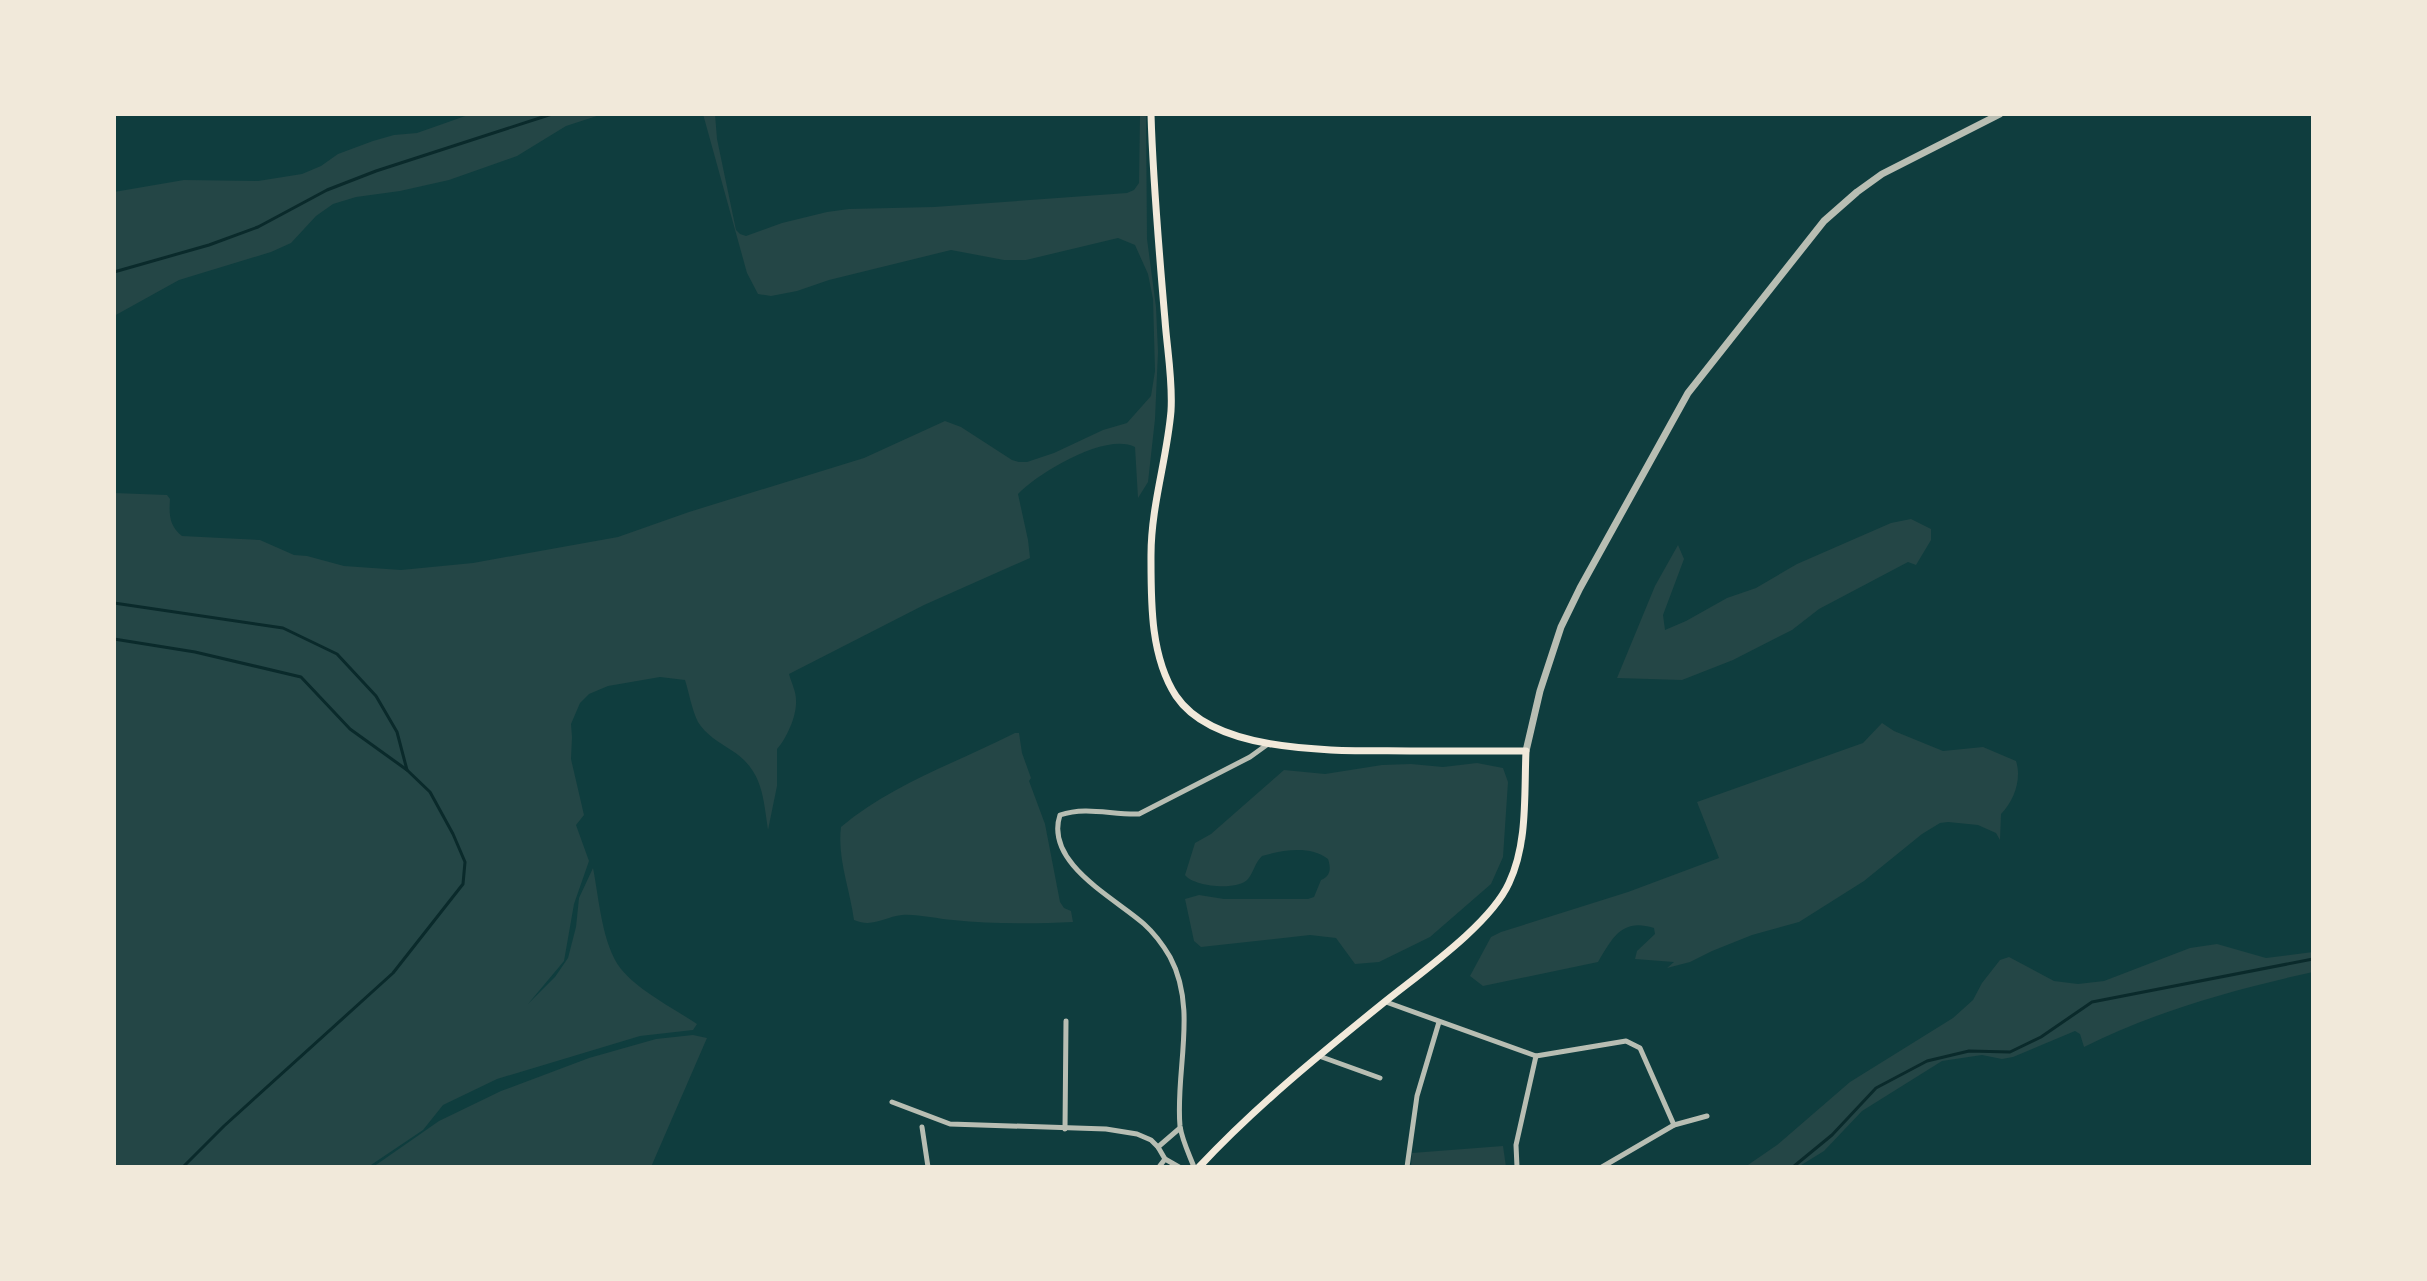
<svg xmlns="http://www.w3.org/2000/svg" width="2427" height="1281" viewBox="0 0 2427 1281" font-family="'Nunito Sans',sans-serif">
<rect width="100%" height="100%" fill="#0f3d3e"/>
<g fill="#244646">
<path d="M471,114H603L566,126L517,156L449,180L400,191L356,197L333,204L316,216L291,243L271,252L179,280L114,316V192L184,180L258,181L302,174L321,166L338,154L373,141L394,135L417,133Z"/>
<path d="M703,114H715L717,139L736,230L740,234L746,236L782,223L827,212L849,209L934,207L1127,193L1134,190L1139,183L1140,114H1146L1147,239L1156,307L1158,352L1155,419L1148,482L1138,498L1135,447C1106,432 1038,473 1018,494L1028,540L1030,558L924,605L789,674C791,682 796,691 796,700C797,715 787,738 777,749V786L768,830C763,797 763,770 731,750C720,743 705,734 698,722C692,710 689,693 685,680L660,677L608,686L589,694L580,703L571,724L572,737L571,759L584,815L576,825L589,861L574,904L564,961L528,1004L555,977L568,958L576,927L579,898L593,868C599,898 602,945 621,969C639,991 673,1008 697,1024L693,1030L640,1036L497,1079L443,1105L423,1130L368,1167H114V493L167,495L170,499C169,514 169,526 182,536L260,540L294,555L307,556L344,566L401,570L473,563L618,537L689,512L864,458L945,421L961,427L1012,460L1019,462H1027L1054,453L1103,430L1127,423L1151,396L1155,371L1153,299L1148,274L1135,245L1118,238L1026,260H1004L951,250L829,280L797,291L771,296L758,294L747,273Z"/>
<path d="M1911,519L1931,529V540L1916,565L1908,562L1819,609L1792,630L1733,660L1682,680L1617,678L1655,586L1678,545L1684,559L1663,615L1665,630L1686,621L1727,598L1756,588L1797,564L1891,523Z"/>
<path d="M1882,723L1894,731L1943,751L1983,747L2016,761C2022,779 2014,801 2001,814L2000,840L1996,833L1978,825L1948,822L1940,823L1922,834L1864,881L1799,922L1752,935L1712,951L1690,962L1667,968L1674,962L1635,959L1637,951L1655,934L1654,928C1622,918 1613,937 1598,962L1483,986L1470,976L1491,937L1501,932L1628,892L1719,858L1697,802L1863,743Z"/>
<path d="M1015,733H1019L1022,753L1031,778L1029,781L1045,824L1060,902L1064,908L1071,911L1073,922C1034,924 992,924 953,920C936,919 919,914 902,915C884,917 873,928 854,920C850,889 837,858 841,827C892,784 956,763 1015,733Z"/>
<path d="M1477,763L1503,768L1508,782L1503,857L1491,884L1430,937L1379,962L1355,964L1336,938L1310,935L1201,947L1194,941L1185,899L1199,895L1224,899H1308L1314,897L1321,880C1331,876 1331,868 1328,859C1310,845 1283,850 1262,856C1254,864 1254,872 1248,879C1238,891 1194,887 1185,875L1195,843L1211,834L1284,770L1325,774L1382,765L1411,764L1443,767Z"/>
<path d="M2217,944L2266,958L2313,952V972C2235,989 2156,1011 2084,1047L2080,1034L2075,1031L2013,1057L2002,1059L1982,1055L1942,1061L1862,1111L1824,1151L1798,1167H1745L1777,1145L1850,1082L1953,1018L1973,1000L1982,983L2000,960L2009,957L2054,981L2078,984L2104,981L2190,948Z"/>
<path d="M693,1035L707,1038L651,1167H373L439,1121L501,1091L589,1058L656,1039Z"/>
<path d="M1503,1146L1506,1167H1411L1412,1153Z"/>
</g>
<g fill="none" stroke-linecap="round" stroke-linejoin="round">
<g stroke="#0a2a2b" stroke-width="3">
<path d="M114,272L209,245L258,227L327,190L376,171L552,114"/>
<path d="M114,603L283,628L337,654L376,696L397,732L407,770L430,792L453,834L465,862L463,884L393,973L224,1126L183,1167"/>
<path d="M114,639L195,652L301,677L350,729L407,770"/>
<path d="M1793,1167L1832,1135L1876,1088L1927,1061L1969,1051L2010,1052L2041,1037L2092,1002L2313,959"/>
</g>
<g stroke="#b8beb3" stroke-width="5">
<path d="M1386,1002L1536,1056L1626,1041L1640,1048L1674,1125"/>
<path d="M1319,1056L1380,1078"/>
<path d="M892,1102L950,1124L1106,1129L1137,1134L1151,1140L1158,1147L1165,1159L1179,1167"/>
<path d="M922,1127L928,1167"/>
<path d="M1065,1129L1066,1021"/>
<path d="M1158,1147L1180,1128"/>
<path d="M1159,1167L1165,1159"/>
<path d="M1194,1167C1189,1154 1182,1140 1180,1126C1175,1071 1198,1009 1170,957C1163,945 1154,933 1144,924C1115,898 1044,863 1060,815C1087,806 1111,815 1139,814L1250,757L1268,744"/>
<path d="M1407,1167L1417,1096L1439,1022"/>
<path d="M1517,1167L1516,1145L1536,1056"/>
<path d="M1602,1167L1674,1125L1707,1116"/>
</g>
<path stroke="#b8beb3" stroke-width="7" d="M1526,751L1540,691L1561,627L1580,588L1688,393L1824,221L1857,192L1882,174L2000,114"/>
<path stroke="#f1e9da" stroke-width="7" d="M1151,114C1153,183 1159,251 1165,320C1167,349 1173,381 1171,411C1167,459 1151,506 1151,555C1151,601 1150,656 1176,696C1217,757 1346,750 1410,751C1449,751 1487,751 1526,751C1524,794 1528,843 1509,883C1490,925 1419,974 1382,1004C1319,1055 1255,1107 1199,1167"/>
</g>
<rect width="2427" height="1281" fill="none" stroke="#f1e9da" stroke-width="232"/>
</svg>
